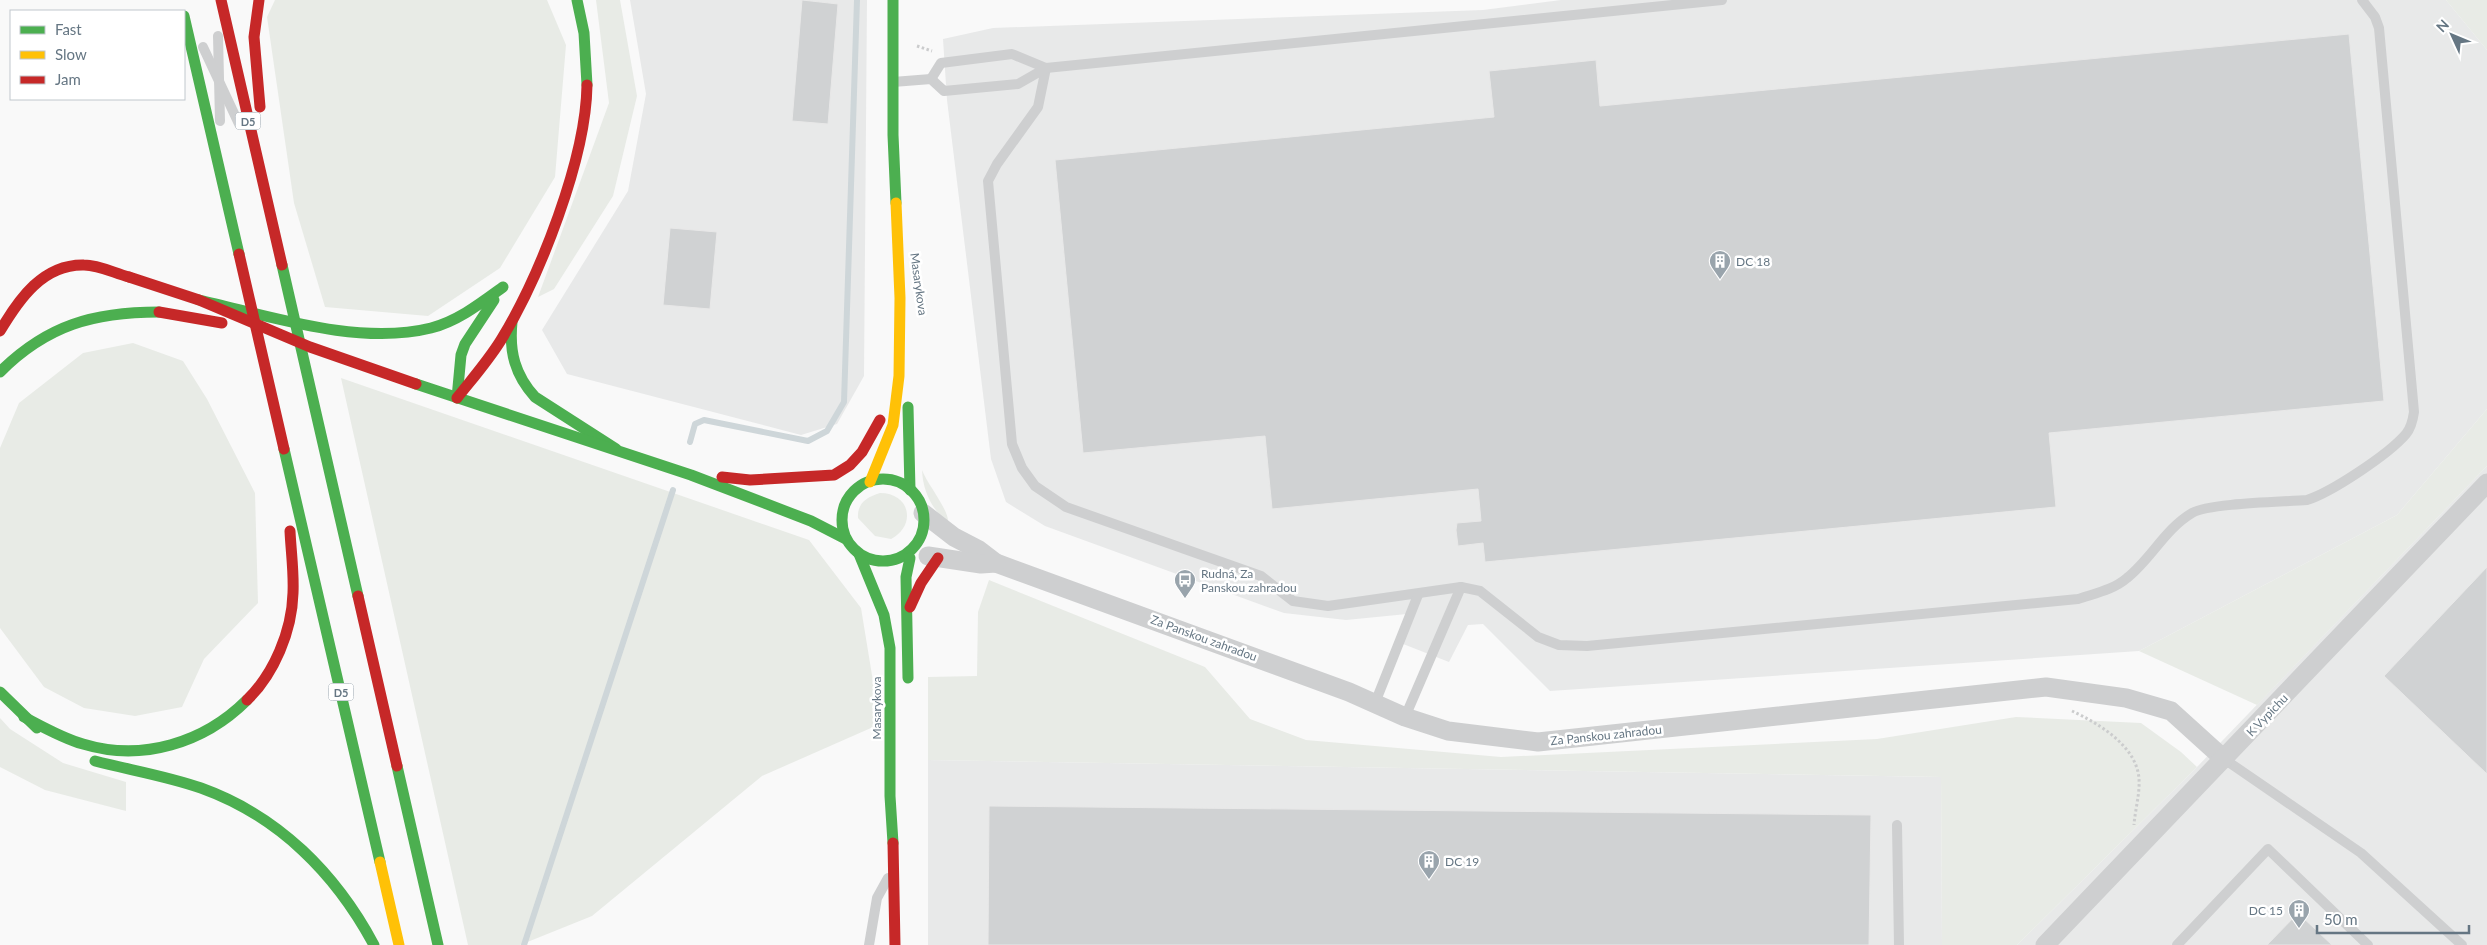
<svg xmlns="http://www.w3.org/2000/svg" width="2487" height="945" viewBox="0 0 2487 945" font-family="Lato,sans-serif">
<rect width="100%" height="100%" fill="#f9f9f9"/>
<g fill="#e8e9e9">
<path d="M630,0H867L864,376L837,424L801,435L567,374L542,330L628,191L646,94Z"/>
<path d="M1561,0H2446L2487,50V409L2397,515L2139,651L1550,691L1483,624L1468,625L1449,662L1398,642L1407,614L1346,620L1284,613L1045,526L1006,502L991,459L947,100L943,39L993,28L1483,10Z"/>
<path d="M2487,466V945H2017L2197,767Z"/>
<path d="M928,760L1941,777L1942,945H928Z"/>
</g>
<g fill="#e8ebe6">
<path d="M275,0H547L566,45L555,177L500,268L428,316L325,307L294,203L267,17Z"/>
<path d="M596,0H620L637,96L613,196L554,289L538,297L609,103Z"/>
<path d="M2446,0H2487V50Z"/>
<path d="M133,343L183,361L207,399L255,493L258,603L204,659L182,707L135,716L84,708L44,687L0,628V448L19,403L83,353Z"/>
<path d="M341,378L809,540L861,608L880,724L762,776L592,916L520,945H468Z"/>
<path d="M2487,409V466L2257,705L2139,651L2397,515Z"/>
<path d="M922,470C927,484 950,511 948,523C932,509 923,492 922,470Z"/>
<path d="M880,493C910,493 917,525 891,539L875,536L858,518C857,503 867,497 880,493Z"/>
<path d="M989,580L1205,667L1250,719L1306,740L1501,757L1877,739L2016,717L2141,723L2181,752L2197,767L2017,945H1942L1941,777L928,760V677L977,676L978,612Z"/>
<path d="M0,718L10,729L63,763L126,782V811L45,790L0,767Z"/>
</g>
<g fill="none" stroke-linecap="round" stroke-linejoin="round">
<g stroke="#ced6d9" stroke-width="6">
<path d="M690,442L695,424L704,420L808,441L827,431L844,402L857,0"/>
<path d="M524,945L673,490"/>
</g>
</g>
<g fill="#d0d2d3" stroke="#e8e8e8">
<path d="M802,0L838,4L828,124L792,121Z"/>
<path d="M2349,34L2384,401L2049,433L2056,507L1485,562L1483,543L1458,546L1456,530L1457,523L1481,521L1478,489L1272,509L1265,436L1083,453L1055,160L1494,117L1489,71L1596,60L1600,106Z"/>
<path d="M670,228L717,232L710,309L663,305Z"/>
<path d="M2487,567V774L2384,676Z"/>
<path d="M989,806L1871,815L1869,945H988Z"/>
<path d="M2298,913L2332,945H2267Z"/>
</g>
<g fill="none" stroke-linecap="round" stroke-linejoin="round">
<g stroke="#cbcccd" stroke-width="3" stroke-dasharray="2.5 2.5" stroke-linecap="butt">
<path d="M917,46L932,51"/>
<path d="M2072,711C2098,723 2137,746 2139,779C2140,794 2135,810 2134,825"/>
</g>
<g stroke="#cecfd0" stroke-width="10">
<path d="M218,36L220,121"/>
<path d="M203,47L239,124"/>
<path d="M1046,68L1038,107L997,164L988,181L1012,444L1022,468L1035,486L1066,507L1261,576L1293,601L1328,606L1461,587L1480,591L1538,637L1559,645L1587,646L2078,599C2096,593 2113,590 2127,578C2151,559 2165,529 2192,513C2209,503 2283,502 2307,500C2332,492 2389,454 2406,434C2411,428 2413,419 2414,412L2379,28L2375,17L2362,0"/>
<path d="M931,79L941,63L1012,54L1046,68"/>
<path d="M893,82L931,79L944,91L1018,84L1046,68L1722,0"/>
<path d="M1375,703L1418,595"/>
<path d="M1405,717L1461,587"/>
<path d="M2224,759L2361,853L2462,945"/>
<path d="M1897,825L1899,945"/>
<path d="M869,945L877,898L888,878"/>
<path d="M2177,945L2268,849L2368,945"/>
</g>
<g stroke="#cecfd0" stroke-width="19">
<path d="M923,513L954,537L979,550L996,563L1349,692L1405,717L1448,731L1538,742L2046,687L2126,698L2171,711L2224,759"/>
<path d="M928,556L981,564L996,563"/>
<path d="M2045,945L2487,483"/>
</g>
<g stroke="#4caf50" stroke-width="11">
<path d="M577,0L584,33L587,85"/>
<path d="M893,0V135L896,203"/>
<path d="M184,16L239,254"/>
<path d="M282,265L358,596"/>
<path d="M199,300C270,316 359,346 431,328C458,321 481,303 503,287"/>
<path d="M512,322C509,352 515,375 535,397L616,449"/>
<path d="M0,372C47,325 94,312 159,312"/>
<path d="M416,384L691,475L811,521L846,539"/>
<path d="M457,398L461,355L465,344L494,300"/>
<path d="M908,407L910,490"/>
<path d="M284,449L380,862"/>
<circle cx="883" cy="520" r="41"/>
<path d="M859,554L884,615L890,648V796L893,843"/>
<path d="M908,678L906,577L910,558"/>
<path d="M0,692L37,728"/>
<path d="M24,717C43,727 62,738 83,744C142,762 204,743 247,700"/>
<path d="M95,761C130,770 167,776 201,788C279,816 336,874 374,945"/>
<path d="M397,766L438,945"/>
</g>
<g stroke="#ffc107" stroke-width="11">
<path d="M870,482L893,425L899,376L900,298L896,203"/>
<path d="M380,862L399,945"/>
</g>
<g stroke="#c62828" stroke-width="11">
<path d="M221,0L282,265"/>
<path d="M259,0L254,37L260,107"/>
<path d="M239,254L284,449"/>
<path d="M129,277L199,300L310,347L416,384"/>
<path d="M159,312L222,323"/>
<path d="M0,331C19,299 43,264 84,265C99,265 114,273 129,277"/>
<path d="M457,398C472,379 488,361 501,340C540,276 586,159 587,85"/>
<path d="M722,477L750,480L834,475L850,465L862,452L880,420"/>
<path d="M358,596L397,766"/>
<path d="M910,607L921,583L938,558"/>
<path d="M247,700C274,674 292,631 293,593C294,572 291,552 290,531"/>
<path d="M893,843L895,945"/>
</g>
</g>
<defs>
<g id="building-pin" transform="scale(1.125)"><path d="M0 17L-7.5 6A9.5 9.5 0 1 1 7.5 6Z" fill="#99a4ac" stroke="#fff"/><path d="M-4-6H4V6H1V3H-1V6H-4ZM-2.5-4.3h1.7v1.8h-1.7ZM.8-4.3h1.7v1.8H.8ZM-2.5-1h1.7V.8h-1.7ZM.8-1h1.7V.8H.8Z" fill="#fff"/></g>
<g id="bus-pin" transform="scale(1.125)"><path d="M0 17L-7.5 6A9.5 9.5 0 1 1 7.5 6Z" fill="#99a4ac" stroke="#fff"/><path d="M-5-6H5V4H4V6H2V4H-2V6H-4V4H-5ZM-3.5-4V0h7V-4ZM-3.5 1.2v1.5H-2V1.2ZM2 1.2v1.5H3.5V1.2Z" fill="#fff"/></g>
</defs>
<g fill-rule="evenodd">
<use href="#building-pin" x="1720" y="261"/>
<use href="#bus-pin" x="1185" y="580"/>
<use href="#building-pin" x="1429" y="861"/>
<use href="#building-pin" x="2299" y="910"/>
</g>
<g text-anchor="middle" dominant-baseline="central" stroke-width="5" stroke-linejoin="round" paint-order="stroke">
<g fill="#fff" stroke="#939fa8" stroke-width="1">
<rect x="235.5" y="112.5" width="25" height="17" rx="4"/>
<rect x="328.5" y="683.5" width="25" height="17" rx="4"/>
</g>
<g font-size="11" font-weight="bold" fill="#657683">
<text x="248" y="121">D5</text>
<text x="341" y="692">D5</text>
</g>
<g font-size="12" fill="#657683" stroke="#fff" text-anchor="start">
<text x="1736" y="261">DC 18</text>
<text x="1201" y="573">Rudná, Za<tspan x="1201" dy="14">Panskou zahradou</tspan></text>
<text x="1445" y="861">DC 19</text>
<text x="2283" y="910" text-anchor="end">DC 15</text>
</g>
<g font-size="12" fill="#657683" stroke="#fff">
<text transform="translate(919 284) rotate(82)">Masarykova</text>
<text transform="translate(1204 638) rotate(20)">Za Panskou zahradou</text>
<text transform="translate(876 708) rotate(-90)">Masarykova</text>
<text transform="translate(2267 715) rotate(-46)">K Vypichu</text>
<text transform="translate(1606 735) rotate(-6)">Za Panskou zahradou</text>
</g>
</g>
<rect x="10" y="10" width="175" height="90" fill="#ffffff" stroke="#c1c8cd"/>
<rect x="20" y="26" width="25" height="8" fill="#4caf50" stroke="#c1c8cd"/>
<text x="55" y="35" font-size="15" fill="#657683">Fast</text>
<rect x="20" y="51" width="25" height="8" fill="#ffc107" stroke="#c1c8cd"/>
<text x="55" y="60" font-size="15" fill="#657683">Slow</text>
<rect x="20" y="76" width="25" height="8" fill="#c62828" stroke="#c1c8cd"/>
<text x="55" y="85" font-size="15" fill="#657683">Jam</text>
<g transform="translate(2452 35) rotate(314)" stroke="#ffffff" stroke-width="4" paint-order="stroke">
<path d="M0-4L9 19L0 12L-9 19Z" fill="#657683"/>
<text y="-8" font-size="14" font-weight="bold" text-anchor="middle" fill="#657683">N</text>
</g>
<path d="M2317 925v8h152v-8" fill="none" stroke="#657683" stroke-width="2.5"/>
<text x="2324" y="925" font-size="15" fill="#657683" stroke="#ffffff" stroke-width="4" paint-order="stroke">50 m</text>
</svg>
